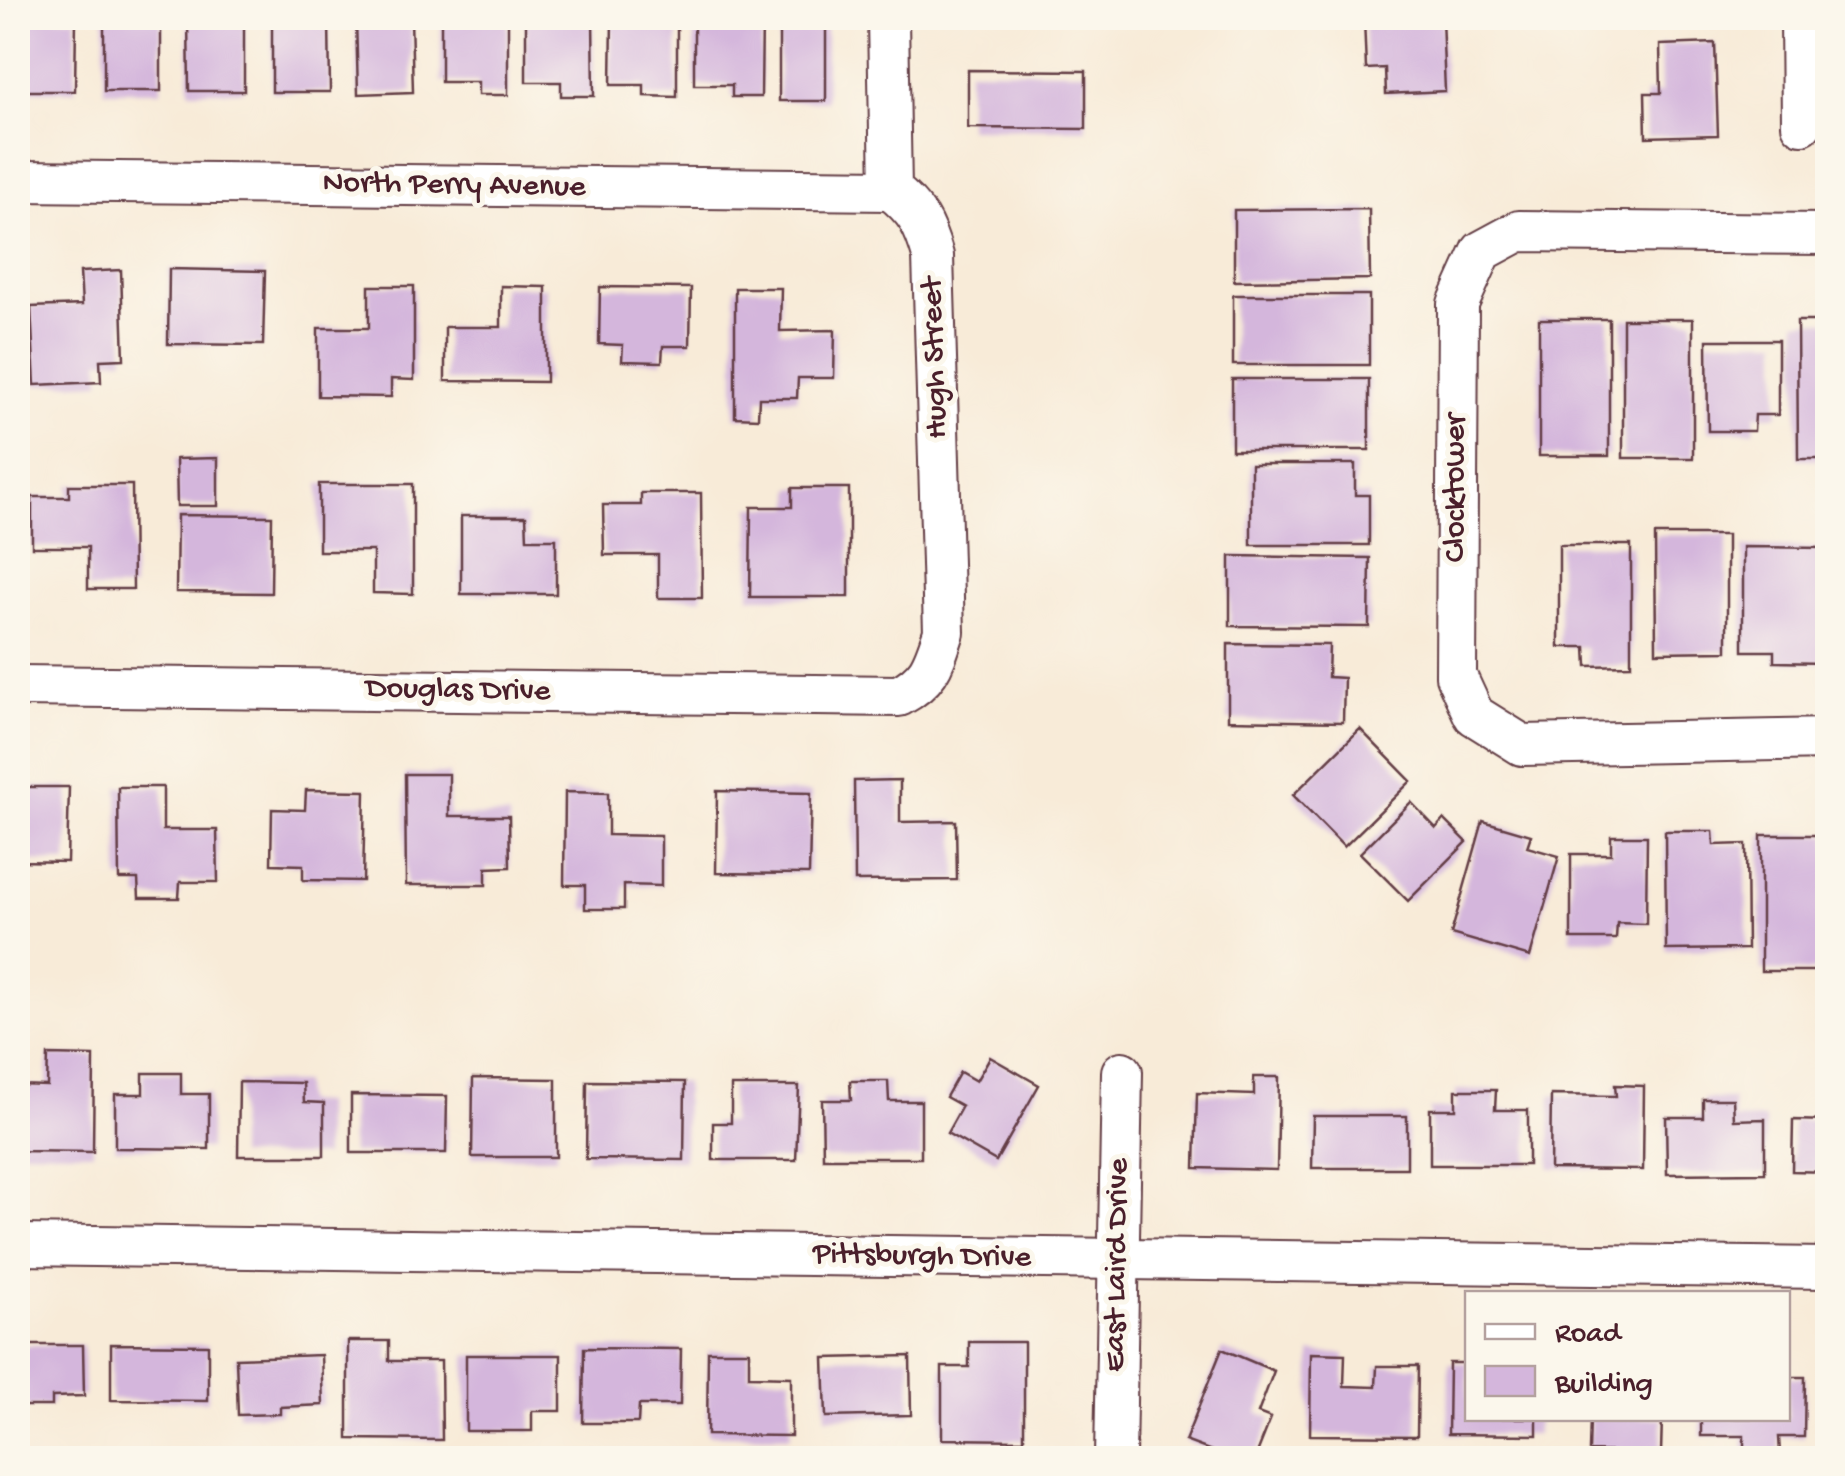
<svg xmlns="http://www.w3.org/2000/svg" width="1845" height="1476" viewBox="0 0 1845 1476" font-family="'Gochi Hand',sans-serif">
<rect width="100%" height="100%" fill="#fbf7ec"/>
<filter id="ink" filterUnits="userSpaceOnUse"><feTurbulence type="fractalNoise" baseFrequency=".01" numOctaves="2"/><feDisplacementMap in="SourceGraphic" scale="20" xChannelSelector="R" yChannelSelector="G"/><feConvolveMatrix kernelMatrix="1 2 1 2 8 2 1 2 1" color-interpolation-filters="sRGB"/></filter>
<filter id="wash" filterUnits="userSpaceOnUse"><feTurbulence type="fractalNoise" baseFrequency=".0048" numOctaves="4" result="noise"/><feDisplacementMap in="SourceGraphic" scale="40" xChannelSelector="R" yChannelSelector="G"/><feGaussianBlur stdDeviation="2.25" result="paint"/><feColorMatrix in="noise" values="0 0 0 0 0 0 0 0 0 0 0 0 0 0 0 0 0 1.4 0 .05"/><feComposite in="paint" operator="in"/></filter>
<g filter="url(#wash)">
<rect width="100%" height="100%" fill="#f8ebd8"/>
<g id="blocks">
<g fill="#d4b6dc">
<path d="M20,18H76L75,91H20Z"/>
<rect x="104" y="18" width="57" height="73"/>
<path d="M188,18H244V91H189Z"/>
<path d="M272,18H329L330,92H272Z"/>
<path d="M356,18H411L413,92L358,94Z"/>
<path d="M441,18H508V95H478V82H441Z"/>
<path d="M526,18H593L594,96H561V82H526Z"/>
<path d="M612,18H677V97L644,96V85H611Z"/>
<path d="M694,18H762L761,97H732V85H694Z"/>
<path d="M779,18H796V22H826V101H779Z"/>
<path d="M1364,18H1442L1445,91L1386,94L1385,68L1366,69Z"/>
<path d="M1715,43L1718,135L1646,137L1645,93H1661L1660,45Z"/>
<path d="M968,70L1086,71V129L968,128Z"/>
<path d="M1369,209L1370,279L1234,281V210Z"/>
<path d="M169,269L265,271L263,345L168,344Z"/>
<path d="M121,270L124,359L100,360L101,382L35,385L31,307L82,305L80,272Z"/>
<path d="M369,286H414V380L391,379V397L318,396V328H369Z"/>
<path d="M501,286L546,287V382L445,381V327H501Z"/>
<path d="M600,287L691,288L690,346H663L662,362L622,361L623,345L599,344Z"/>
<path d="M735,288H781L780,331L835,330L834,378H798L797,398H759L758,418L735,417Z"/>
<rect x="1233" y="295" width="136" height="70"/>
<rect x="1539" y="319" width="70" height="137"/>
<rect x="1623" y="319" width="70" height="139"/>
<path d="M1797,321H1828V459H1798Z"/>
<path d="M1707,340H1778V415H1755L1754,431H1708Z"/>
<rect x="1232" y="379" width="137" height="71"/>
<path d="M218,458V506H177L176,459Z"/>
<path d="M1251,464H1355V495H1369V545H1251Z"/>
<path d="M319,484H413V594L373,593V551H319Z"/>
<path d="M69,485H132L133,589H88V547H32V497H69Z"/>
<path d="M792,488H849V597H750L751,507H792Z"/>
<path d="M641,493H701L702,598H658V555H604L603,505H641Z"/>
<path d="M177,515L272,516L271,593L176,592Z"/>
<path d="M461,516H526L527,539H556V594H461Z"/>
<path d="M1655,535H1727V651L1656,652Z"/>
<path d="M1559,545H1631V665L1587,666L1586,647H1559Z"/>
<path d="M1743,547L1825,548L1824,663L1774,662V651H1743Z"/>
<path d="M1230,556L1370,558L1369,627L1230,626Z"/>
<path d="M1228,644L1329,645L1328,677L1344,678L1343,722L1228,720Z"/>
<path d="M1360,729L1411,781L1344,847L1293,795Z"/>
<path d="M405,774H449V816H509L510,867L486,868V885H406Z"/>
<path d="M900,780V822L956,821L957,880L855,881L854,781Z"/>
<path d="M18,787H69L67,862L18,861Z"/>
<path d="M118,787H163V830H217L218,882H180L179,898H139L138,879H119Z"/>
<path d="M306,790L365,791L363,881L303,880V865L271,864L272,809L305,810Z"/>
<path d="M717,791L811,793L809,874L716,873Z"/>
<path d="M565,792L608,793V835L661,836V886L624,885V909H585V885H564Z"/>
<path d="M1411,802L1436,828L1444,819L1467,842L1408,901L1360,853Z"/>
<path d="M1483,821L1531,835L1527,847L1559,856L1530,957L1451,934Z"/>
<path d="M1665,831H1713L1714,845L1746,844L1747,949L1666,950Z"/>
<rect x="1761" y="835" width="67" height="136"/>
<path d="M1611,836H1647L1646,924L1617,923L1616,939H1571V854H1611Z"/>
<path d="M48,1055L94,1056L93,1152L18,1151V1085L47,1086Z"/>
<path d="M990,1057L1039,1085L996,1161L947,1133L962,1106L946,1097L960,1072L976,1081Z"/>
<path d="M143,1073H181V1094H209V1149L115,1148V1094H143Z"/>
<path d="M1254,1077H1279L1277,1170L1195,1168L1197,1093L1254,1095Z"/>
<path d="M473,1078L556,1079V1157H472Z"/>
<path d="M587,1081L685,1082L684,1160L586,1159Z"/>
<path d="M850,1081H888L889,1101H921V1158H823L822,1100H851Z"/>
<path d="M239,1082L303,1083L304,1102L324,1103V1156H238Z"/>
<path d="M1615,1085L1644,1086L1643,1170L1550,1169L1551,1095L1616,1096Z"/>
<path d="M731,1086H799L796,1160H713V1123H731Z"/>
<path d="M1456,1090H1496L1495,1110H1528V1165H1430V1109H1456Z"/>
<path d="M351,1095L447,1096L446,1153H351Z"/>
<path d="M1703,1099H1733L1734,1120L1765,1119V1173L1667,1174L1666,1117H1703Z"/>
<path d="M1313,1116H1407V1168H1312Z"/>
<path d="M1793,1120L1828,1121V1172L1792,1171Z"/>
<path d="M348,1341H389V1361H441L442,1440L348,1439Z"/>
<path d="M969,1342H1024V1440L942,1439V1367H969Z"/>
<path d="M111,1344L208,1345V1401L111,1400Z"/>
<path d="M18,1345H83L84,1396L52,1397V1406H18Z"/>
<path d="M584,1348L681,1349L680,1405H639L638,1423H583Z"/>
<path d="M1222,1349L1274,1371L1258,1413L1271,1418L1255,1458H1230L1185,1441Z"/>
<path d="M708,1351H749V1376L791,1377V1436L707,1435Z"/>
<path d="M1311,1353L1345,1354L1344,1386L1376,1387L1377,1366H1418L1417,1436L1310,1435Z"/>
<path d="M321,1355L323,1405L280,1407V1414L238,1415L236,1358Z"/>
<path d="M466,1355H561V1411H532V1431H466Z"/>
<path d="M910,1356L911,1415L826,1417L824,1358Z"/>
<path d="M1449,1363H1468V1418H1537V1435L1448,1434Z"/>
<path d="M1788,1377H1805L1804,1437H1779L1780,1454H1744V1436H1701V1418H1788Z"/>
<path d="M1590,1418H1662L1661,1453L1589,1451Z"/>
</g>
</g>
</g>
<g filter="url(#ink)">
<use href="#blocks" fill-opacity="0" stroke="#643e45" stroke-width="2.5"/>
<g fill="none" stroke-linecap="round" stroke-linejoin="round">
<g stroke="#643e45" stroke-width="44">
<g id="minor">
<path d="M1801,18L1802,124"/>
<path d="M18,181L891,190"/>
<path d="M1828,234L1519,231L1482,251L1458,304L1456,676L1474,715L1522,745L1828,739"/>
<path d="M18,686L899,696C930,679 933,665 944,632L933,256C924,224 917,211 891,190L888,18"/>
<path d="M18,1245L1828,1268"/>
<path d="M1115,1458L1122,1072"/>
</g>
</g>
<use href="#minor" stroke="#fff" stroke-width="40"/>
</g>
</g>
<g text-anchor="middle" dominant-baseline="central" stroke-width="10" stroke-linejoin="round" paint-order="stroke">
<g font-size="32" fill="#4a1f2b" stroke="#fbf7ec">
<text transform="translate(454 186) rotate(1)">North Perry Avenue</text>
<text transform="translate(936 358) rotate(-92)">Hugh Street</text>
<text transform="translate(1457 488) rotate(-90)">Clocktower</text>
<text transform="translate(458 691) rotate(1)">Douglas Drive</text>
<text transform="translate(922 1257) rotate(1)">Pittsburgh Drive</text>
<text transform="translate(1118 1265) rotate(-89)">East Laird Drive</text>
</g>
</g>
<rect width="1845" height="1476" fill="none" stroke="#fbf7ec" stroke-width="60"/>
<rect x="1465" y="1291" width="325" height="130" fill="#fbf7ec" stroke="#b4a19f" stroke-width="2.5"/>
<rect x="1485" y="1324" width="50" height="15" fill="#ffffff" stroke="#b4a19f" stroke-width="2.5"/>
<text x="1555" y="1341" font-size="30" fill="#4a1f2b">Road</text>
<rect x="1485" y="1366" width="50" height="30" fill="#d4b6dc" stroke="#b4a19f" stroke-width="2.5"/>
<text x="1555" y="1391" font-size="30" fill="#4a1f2b">Building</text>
</svg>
